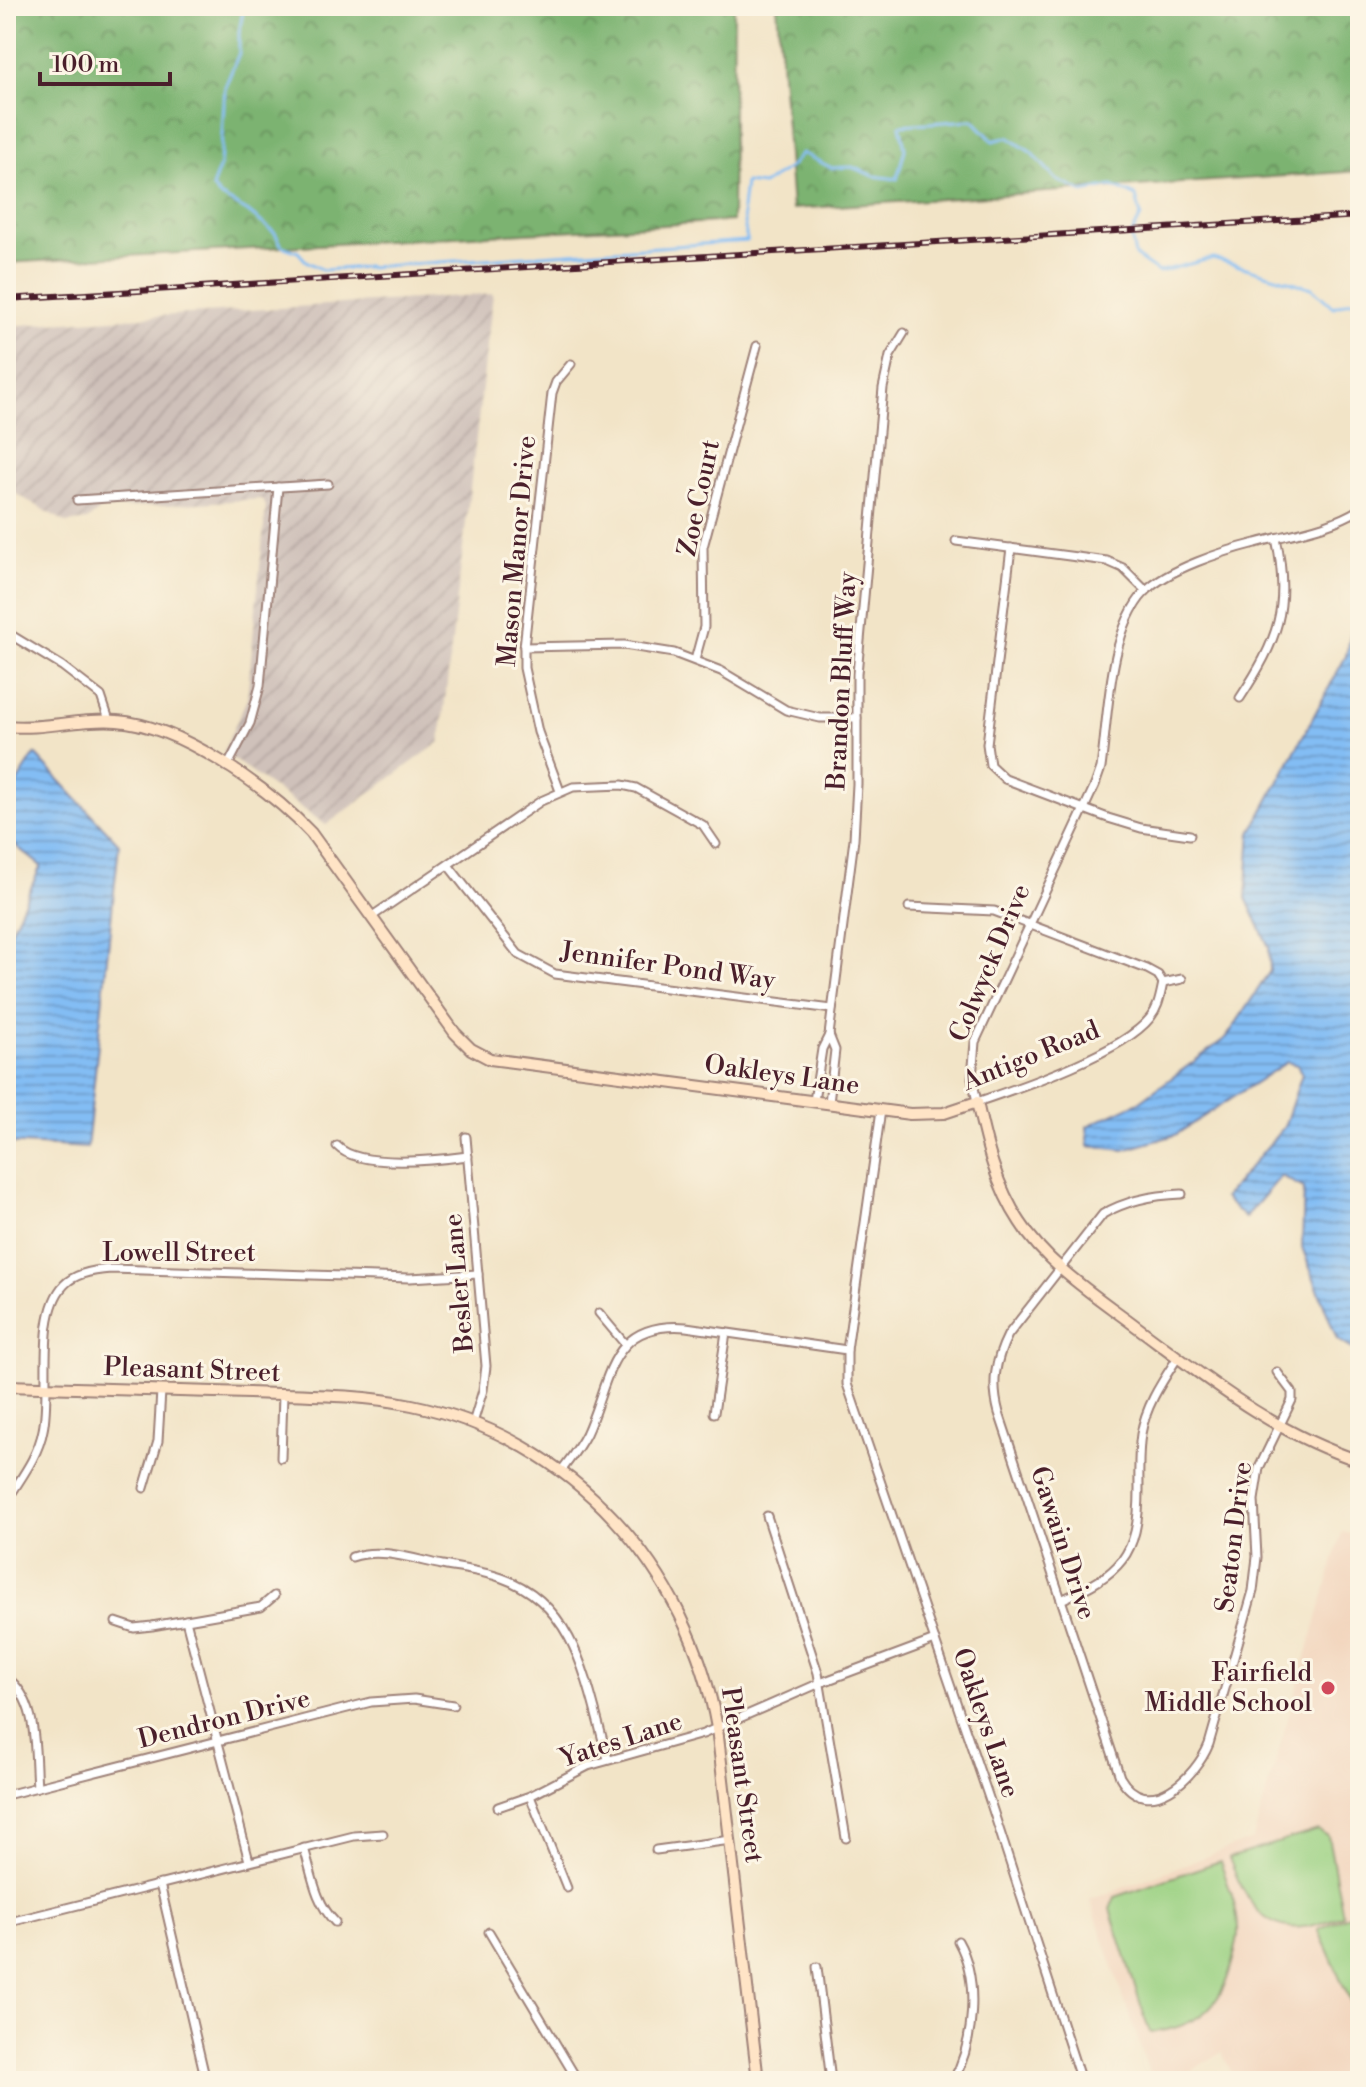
<svg xmlns="http://www.w3.org/2000/svg" width="1366" height="2087" viewBox="0 0 1366 2087" font-family="'Libre Bodoni',serif">
<defs>
<pattern id="industrial-furrows" width="10" height="10" patternUnits="userSpaceOnUse" patternTransform="scale(2)"><rect width="10" height="10" fill="#cfc1ba"/><path d="M-1 1l2-2M0 10L10 0M9 11l2-2" fill="none" stroke="#b3a5a0"/></pattern>
<pattern id="forest-crowns" width="20" height="18" patternUnits="userSpaceOnUse" patternTransform="scale(2)"><rect width="20" height="18" fill="#7cb371"/><path d="M2 6a3 3 0 1 1 6 0M12 15a3 3 0 1 1 6 0" fill="none" stroke="#68915d"/></pattern>
<pattern id="water-rules" width="6" height="5" patternUnits="userSpaceOnUse" patternTransform="scale(2)"><rect width="6" height="5" fill="#83bdf4"/><path d="M0 2.5h6" fill="none" stroke="#6d99c6"/></pattern>
</defs>
<rect width="100%" height="100%" fill="#fcf5e5"/>
<filter id="ink" filterUnits="userSpaceOnUse"><feTurbulence type="fractalNoise" baseFrequency=".0125" numOctaves="2"/><feDisplacementMap in="SourceGraphic" scale="16" xChannelSelector="R" yChannelSelector="G"/><feConvolveMatrix kernelMatrix="1 2 1 2 8 2 1 2 1" color-interpolation-filters="sRGB"/></filter>
<filter id="wash" filterUnits="userSpaceOnUse"><feTurbulence type="fractalNoise" baseFrequency=".006" numOctaves="4" result="noise"/><feDisplacementMap in="SourceGraphic" scale="32" xChannelSelector="R" yChannelSelector="G"/><feGaussianBlur stdDeviation="1.8" result="paint"/><feColorMatrix in="noise" values="0 0 0 0 0 0 0 0 0 0 0 0 0 0 0 0 0 1.4 0 .05"/><feComposite in="paint" operator="in"/></filter>
<g filter="url(#wash)">
<rect width="100%" height="100%" fill="#f2e4c7"/>
<path fill="#f2d5bd" d="M1342,1532L1360,1537V2081H1235L1222,2052L1174,2081H1152L1090,1900L1253,1839Z"/>
<path fill="url(#industrial-furrows)" d="M493,294L440,742L326,825L223,752L247,699L266,506L262,499L102,509L87,520L67,523L6,488V326Z"/>
<g fill="#9bd183" stroke="#727857" stroke-width="2">
<path d="M1318,1830L1328,1836L1343,1915C1277,1944 1253,1921 1229,1858Z"/>
<path d="M1220,1861C1227,1882 1237,1904 1238,1927C1239,1938 1235,1952 1232,1963C1221,2009 1195,2027 1150,2033L1110,1909L1115,1897Z"/>
<path d="M1359,1911L1360,2017L1358,2018L1318,1929Z"/>
</g>
<g fill="url(#forest-crowns)" stroke="#63694e" stroke-width="2">
<path d="M6,6H734L732,221L6,263Z"/>
<path d="M777,6H1360V171L792,209Z"/>
</g>
<g fill="url(#water-rules)" stroke="#666e90" stroke-width="2">
<path d="M1360,591V1354L1337,1339L1302,1247L1304,1188L1281,1176L1245,1218L1224,1198L1284,1127L1302,1074L1297,1065L1287,1062L1175,1135L1124,1150L1089,1146L1087,1126L1139,1102L1227,1037L1270,971L1269,947L1246,898L1251,833L1346,656Z"/>
<path d="M35,754L119,844L87,1148L6,1143V942L41,866L6,838V799Z"/>
</g>
<g fill="none" stroke-linecap="round" stroke-linejoin="round">
<path stroke="#83bdf4" stroke-width="3" d="M244,6L239,33V53L225,87L220,166L212,187L220,196L247,211L275,233L282,246L298,252L306,261L323,270L747,241L742,209L745,183L763,185L790,167L802,153L832,168L852,167L874,176L897,179L905,149L900,125L973,120L993,141L1008,137L1032,153L1057,180L1083,192L1112,186L1136,196L1141,216L1131,236L1135,256L1158,272L1213,258L1312,288L1333,307L1351,301L1360,304"/>
</g>
</g>
<g filter="url(#ink)">
<g fill="none" stroke-linecap="round" stroke-linejoin="round">
<g stroke="#9e8279" stroke-width="11">
<g id="street">
<path d="M77,500L328,484"/>
<path d="M956,541L1107,561L1123,568L1146,591"/>
<path d="M1011,548L987,744L990,765L1005,779L1108,818L1141,828L1190,835"/>
<path d="M6,632L62,666L101,696L109,720"/>
<path d="M524,647L624,645L674,653L721,671L786,710L820,718H857"/>
<path d="M695,660L704,627L703,547L757,346"/>
<path d="M1240,698C1278,640 1291,607 1276,538"/>
<path d="M227,767L250,723L260,686L278,487"/>
<path d="M560,791L538,732L524,668V647L552,393L556,382L571,364"/>
<path d="M448,865L518,954L555,974L832,1009"/>
<path d="M909,907L994,911L1147,969L1158,975L1163,983L1182,979"/>
<path d="M371,917L541,801L573,787L622,785L636,788L703,825L716,844"/>
<path d="M1163,983C1160,996 1159,1007 1150,1018C1122,1053 1021,1087 977,1102L972,1078L975,1042L1095,785L1101,768C1108,718 1109,629 1145,592C1168,569 1224,551 1256,543C1292,533 1328,529 1360,509"/>
<path d="M829,1035L854,839L857,784V674L883,388L890,356L904,333"/>
<path d="M814,1101L822,1049L829,1035L835,1050L829,1103"/>
<path d="M881,1110L847,1350V1384L991,1804L1081,2081"/>
<path d="M466,1137L486,1366L483,1390L473,1423"/>
<path d="M337,1146C359,1169 438,1160 468,1156"/>
<path d="M1182,1194C1155,1195 1127,1200 1103,1214L1008,1335C995,1361 991,1384 999,1413L1120,1777C1147,1824 1196,1777 1209,1744L1253,1591L1257,1557L1254,1500L1259,1468L1292,1400V1392L1277,1372"/>
<path d="M599,1313L625,1344"/>
<path d="M714,1413L726,1333"/>
<path d="M281,1458L283,1394"/>
<path d="M561,1471C570,1459 579,1448 586,1434C611,1380 608,1321 686,1327L847,1350"/>
<path d="M144,1488L158,1441L161,1391"/>
<path d="M6,1502C20,1479 38,1457 43,1430C52,1390 35,1316 64,1285C75,1273 95,1270 111,1269L410,1278L478,1274"/>
<path d="M767,1516L818,1673L846,1838"/>
<path d="M352,1557C380,1547 413,1559 442,1565C462,1569 483,1571 502,1578C579,1605 588,1691 608,1759"/>
<path d="M1061,1600C1120,1574 1139,1556 1139,1490C1139,1471 1138,1453 1141,1434C1146,1405 1162,1382 1178,1357"/>
<path d="M186,1620L249,1861"/>
<path d="M116,1622L134,1628L152,1626L261,1607L274,1596"/>
<path d="M6,1677C39,1700 34,1750 37,1787"/>
<path d="M6,1795L371,1702L414,1699L453,1705"/>
<path d="M530,1796L567,1888"/>
<path d="M498,1807L530,1796L588,1766L703,1734L820,1683L935,1640"/>
<path d="M304,1848C312,1874 315,1902 335,1922"/>
<path d="M656,1850L731,1840"/>
<path d="M160,1884L206,2081"/>
<path d="M6,1923L354,1836L383,1834"/>
<path d="M489,1932L578,2081"/>
<path d="M817,1967L831,2081"/>
<path d="M953,2081C974,2043 980,1980 958,1941"/>
</g>
</g>
<g stroke="#9e8279" stroke-width="14">
<g id="secondary">
<path d="M6,726C43,730 80,718 117,721C179,725 269,788 311,833L455,1033L471,1049L490,1059L910,1114L944,1113L977,1102C986,1144 996,1186 1020,1222C1048,1266 1096,1296 1137,1327C1207,1379 1275,1434 1360,1461"/>
<path d="M6,1386C87,1389 168,1391 249,1393C303,1395 358,1394 412,1405C573,1438 689,1569 717,1728L758,2081"/>
</g>
</g>
<use href="#street" stroke="#fff" stroke-width="7"/>
<use href="#secondary" stroke="#ffe4c6" stroke-width="10"/>
<g stroke="#4a1f2b" stroke-width="6">
<path id="rail" d="M6,299L1360,216"/>
</g>
<use href="#rail" stroke="#fcf5e5" stroke-width="3" stroke-dasharray="9" stroke-linecap="butt"/>
</g>
</g>
<circle fill="#d1495b" stroke="#fcf5e5" stroke-width="3" cx="1328" cy="1688" r="8"/>
<g text-anchor="middle" dominant-baseline="central" stroke-width="6" stroke-linejoin="round" paint-order="stroke">
<g font-size="26" fill="#4a1f2b" stroke="#fcf5e5">
<text transform="translate(699 498) rotate(-78)">Zoe Court</text>
<text transform="translate(517 551) rotate(-85)">Mason Manor Drive</text>
<text transform="translate(842 681) rotate(-87)">Brandon Bluff Way</text>
<text transform="translate(990 963) rotate(-67)">Colwyck Drive</text>
<text transform="translate(668 966) rotate(8)">Jennifer Pond Way</text>
<text transform="translate(1031 1056) rotate(-22)">Antigo Road</text>
<text transform="translate(782 1075) rotate(8)">Oakleys Lane</text>
<text x="179" y="1253">Lowell Street</text>
<text transform="translate(459 1283) rotate(-95)">Besler Lane</text>
<text transform="translate(192 1370) rotate(2)">Pleasant Street</text>
<text transform="translate(1234 1537) rotate(-83)">Seaton Drive</text>
<text transform="translate(1063 1543) rotate(72)">Gawain Drive</text>
<text transform="translate(224 1719) rotate(-14)">Dendron Drive</text>
<text transform="translate(986 1723) rotate(71)">Oakleys Lane</text>
<text transform="translate(621 1740) rotate(-18)">Yates Lane</text>
<text transform="translate(742 1775) rotate(82)">Pleasant Street</text>
</g>
<g font-size="26" fill="#4a1f2b" stroke="#fcf5e5" text-anchor="end">
<text x="1312" y="1673">Fairfield<tspan x="1312" dy="30">Middle School</tspan></text>
</g>
</g>
<rect width="1366" height="2087" fill="none" stroke="#fcf5e5" stroke-width="32"/>
<path d="M40 72v12h130v-12" fill="none" stroke="#4a1f2b" stroke-width="4"/>
<text x="52" y="72" font-size="24" fill="#4a1f2b" stroke="#fcf5e5" stroke-width="6" paint-order="stroke">100 m</text>
</svg>
